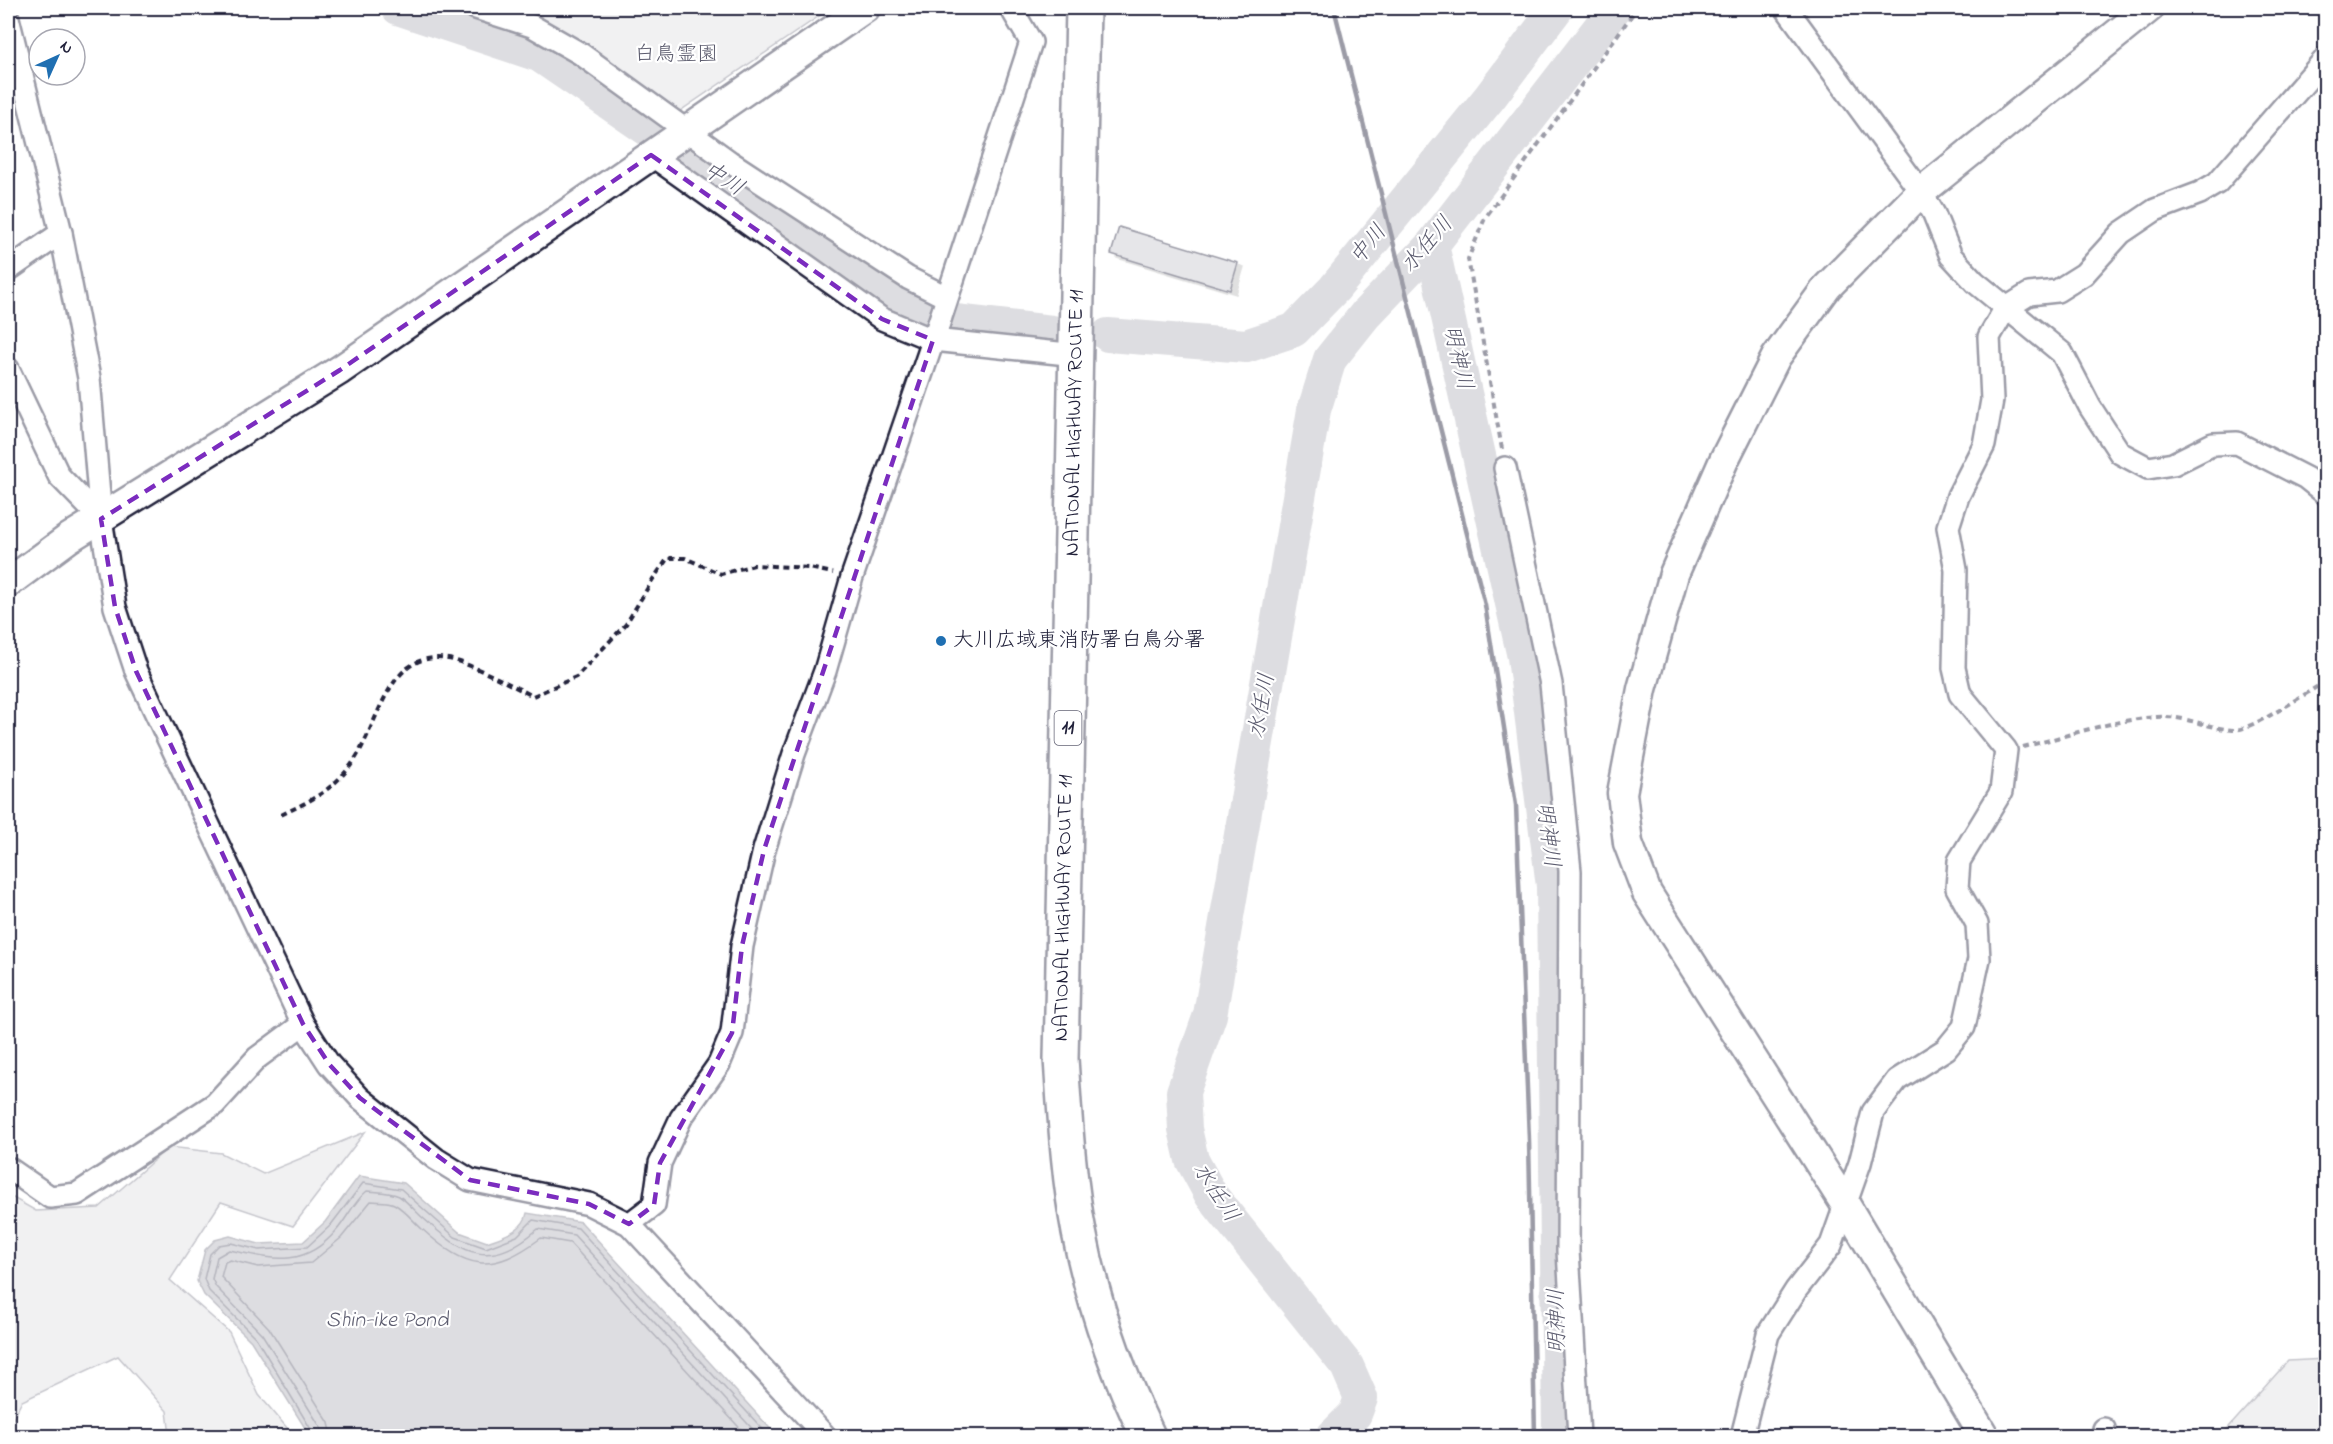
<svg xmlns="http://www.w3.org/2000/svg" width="2333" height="1444" viewBox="0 0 2333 1444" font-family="'Indie Flower','Klee One',sans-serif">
<defs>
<filter id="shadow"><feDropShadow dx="6" dy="4" stdDeviation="0" flood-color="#0004"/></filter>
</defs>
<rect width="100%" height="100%" fill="#fff"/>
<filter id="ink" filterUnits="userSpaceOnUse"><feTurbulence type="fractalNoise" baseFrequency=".0167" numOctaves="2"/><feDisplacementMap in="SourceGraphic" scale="12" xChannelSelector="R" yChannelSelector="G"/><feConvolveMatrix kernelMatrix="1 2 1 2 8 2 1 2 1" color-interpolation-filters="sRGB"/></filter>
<g filter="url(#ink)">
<g fill="#dfdfe2" stroke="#80808e" stroke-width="1.5">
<path d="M491,8H831L674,115L554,26Z"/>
<path d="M365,1132L293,1226L221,1202L170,1280L229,1332L259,1395L294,1436H170L167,1411L118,1356L22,1401L8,1429V1195L36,1211L99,1208L169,1147L221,1153L263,1174Z"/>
<path d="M2325,1359V1436H2221L2288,1361Z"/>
</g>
<path fill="#b4b4bc" stroke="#7a7a88" stroke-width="1.5" d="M359,1176L404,1183L459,1232L487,1242C503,1236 524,1231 527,1213L581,1222L777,1436H310L251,1341L204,1295L197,1281L205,1250L215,1240L230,1236L259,1244L303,1242L325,1222Z"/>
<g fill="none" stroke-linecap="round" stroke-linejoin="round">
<g stroke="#5c5c6f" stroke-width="1.5">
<path d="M315,1436L256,1338L209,1291L204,1279L210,1254L219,1245L231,1243L259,1250L307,1247L330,1226L363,1183L401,1189L455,1237L486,1248L517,1236L533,1220L578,1228L769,1436"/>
<path d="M323,1436L321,1428L262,1334L216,1287L212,1279L217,1257L229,1250C273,1259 303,1269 336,1231C347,1219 354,1201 367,1191C376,1192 390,1192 399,1196C407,1201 415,1211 423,1218C465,1256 490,1270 538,1229L574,1235L759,1436"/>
<path d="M332,1436L329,1423L269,1328L221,1277L225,1262L230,1260L258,1267L311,1263L341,1238L371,1201C378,1202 388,1201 394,1204C404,1209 414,1222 422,1229C467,1270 491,1275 541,1238L570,1243L747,1436"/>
</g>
<g stroke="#b4b4bc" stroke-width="34">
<path d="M398,8L539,55L694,161L817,240L902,305L955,321L1052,332"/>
<path d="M1432,245L1524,657L1553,886L1559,1436"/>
<path d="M1108,335L1246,346L1294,330L1334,289L1490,97L1557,8"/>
<path d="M1333,1436L1355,1414L1361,1398L1347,1366L1211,1195L1192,1160L1185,1129L1183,1092L1210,1015L1314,410L1330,359L1365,315L1432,245L1615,8"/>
</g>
</g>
<path fill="#c8c8cf" stroke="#22223b" stroke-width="1.5" filter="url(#shadow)" d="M1119,227L1238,263L1230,290L1111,254Z"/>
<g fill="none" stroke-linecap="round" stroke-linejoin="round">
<g stroke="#22223b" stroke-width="26">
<g id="street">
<path d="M476,8L532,26L581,54L730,162L908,278L946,297"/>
<path d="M1786,8L1921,192L1934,214L1951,256L1975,282L2062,353L2090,407L2120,453L2148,468L2173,464L2213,444L2237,443L2306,478L2326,494"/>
<path d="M8,18L61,233L89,378L101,519L115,607L136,671L303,1024L329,1064L360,1098L436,1159L470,1180L589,1204L629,1224L825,1436"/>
<path d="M651,155L882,319L933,340L1077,355"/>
<path d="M8,270L61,233"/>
<path d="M8,369L59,476L101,519"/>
<path d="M1505,468L1551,684L1570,871L1568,1251L1579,1436"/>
<path d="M8,1168L50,1197L77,1194L215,1104L257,1058L303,1024"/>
<path d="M629,1224L654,1205L660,1163L681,1118L719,1064L732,1033L742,946L764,850L794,754L825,671L852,577L936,332L1031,42L1011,8"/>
<path d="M2104,1429L2105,1436"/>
<path d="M1742,1436L1768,1334L1796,1290L1831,1245L1860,1163L1873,1112L1897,1080L1946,1049L1964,1027L1979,959L1977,924L1957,888L1959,861L2001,792L2006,750L1960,694L1954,668L1956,570L1948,527L1958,496L1984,445L1992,400L1989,337L2005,309L2029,294L2057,291L2084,274L2121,233L2155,210L2200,193L2217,183L2326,58"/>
</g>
</g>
<g stroke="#22223b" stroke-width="33">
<g id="secondary">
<path d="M8,583L69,538L340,370L865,8"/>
<path d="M1984,1436L1845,1204L1647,893L1628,843L1622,793L1642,689L1674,574L1724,460L1776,357L1827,287L1921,192L2149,8"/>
</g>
</g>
<g stroke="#22223b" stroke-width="38">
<path id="highway" d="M1083,8L1061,1059C1065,1116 1068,1176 1079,1232C1093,1303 1117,1372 1148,1436"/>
</g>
<g stroke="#22223b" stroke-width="4" stroke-dasharray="6 4.5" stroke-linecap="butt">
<path d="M1502,449L1468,259L1485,218L1637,8"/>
<path d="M2023,747C2068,736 2111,720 2157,717C2183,715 2208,728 2233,730C2251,731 2308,692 2326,681"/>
<path d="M281,815C308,802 328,793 348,769C379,732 384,648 448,659C468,662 513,686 533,696L576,677L626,624L653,579L668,558H685L721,574L754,565L809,568L833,573"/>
</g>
<use href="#street" stroke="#fff" stroke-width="21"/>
<use href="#secondary" stroke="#fff" stroke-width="28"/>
<use href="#highway" stroke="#fff" stroke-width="33"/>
<path stroke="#22223b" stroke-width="4.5" d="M1334,8L1485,605L1516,805L1529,1140L1535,1436"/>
</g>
</g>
<path d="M0 0H2333V1444H0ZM651,155L882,319L933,340L764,850L742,946L732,1033L660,1163L654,1205L629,1224L589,1204L470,1180L360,1098L329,1064L303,1024L136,671L115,607L101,519L340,370Z" fill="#fff" fill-opacity=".55" fill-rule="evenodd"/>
<path fill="none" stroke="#7b2cbf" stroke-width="4.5" stroke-dasharray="12 8" stroke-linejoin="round" d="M651,155L882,319L933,340L764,850L742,946L732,1033L660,1163L654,1205L629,1224L589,1204L470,1180L360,1098L329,1064L303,1024L136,671L115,607L101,519L340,370Z"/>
<circle fill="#1f6fb2" stroke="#fff" stroke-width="2" cx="941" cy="641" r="6"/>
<g text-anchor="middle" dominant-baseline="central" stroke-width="4.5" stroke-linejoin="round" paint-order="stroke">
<rect fill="#fff" stroke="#646476" stroke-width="1.5" x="1054.5" y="711" width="27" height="34" rx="4.5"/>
<g font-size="20" font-weight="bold" fill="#22223b">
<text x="1068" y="728">11</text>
</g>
<g font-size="21" fill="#5b5b6d" stroke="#fff">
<text x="676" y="55">白鳥霊園</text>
</g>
<g font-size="21" fill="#22223b" stroke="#fff">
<text transform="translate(1075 423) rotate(-89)">NATIONAL HIGHWAY ROUTE 11</text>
<text transform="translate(1064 908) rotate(-89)">NATIONAL HIGHWAY ROUTE 11</text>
</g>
<g font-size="21" fill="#22223b" stroke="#fff" text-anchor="start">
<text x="953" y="641">大川広域東消防署白鳥分署</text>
</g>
<g font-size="22" font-style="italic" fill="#5c5c6f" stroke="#fff">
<text transform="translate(723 180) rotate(32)">中川</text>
<text transform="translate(1369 245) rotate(-51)">中川</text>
<text transform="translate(1428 245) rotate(-49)">水任川</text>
<text transform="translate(1457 358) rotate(77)">明神川</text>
<text transform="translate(1263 706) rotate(-80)">水任川</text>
<text transform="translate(1547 835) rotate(83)">明神川</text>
<text transform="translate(1215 1193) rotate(57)">水任川</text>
<text x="387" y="1321">Shin-ike Pond</text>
<text transform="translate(1558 1321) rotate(-91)">明神川</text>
</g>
</g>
<rect width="2333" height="1444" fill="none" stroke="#fff" stroke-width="30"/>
<rect x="15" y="15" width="2303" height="1414" fill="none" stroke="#22223b" stroke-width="2" filter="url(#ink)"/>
<g transform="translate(57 57) rotate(45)"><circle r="28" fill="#ffffff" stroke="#a7a7b1" stroke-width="1.5"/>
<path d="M0-4.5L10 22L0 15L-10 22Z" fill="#1f6fb2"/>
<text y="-9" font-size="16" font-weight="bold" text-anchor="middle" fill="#22223b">N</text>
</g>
</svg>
